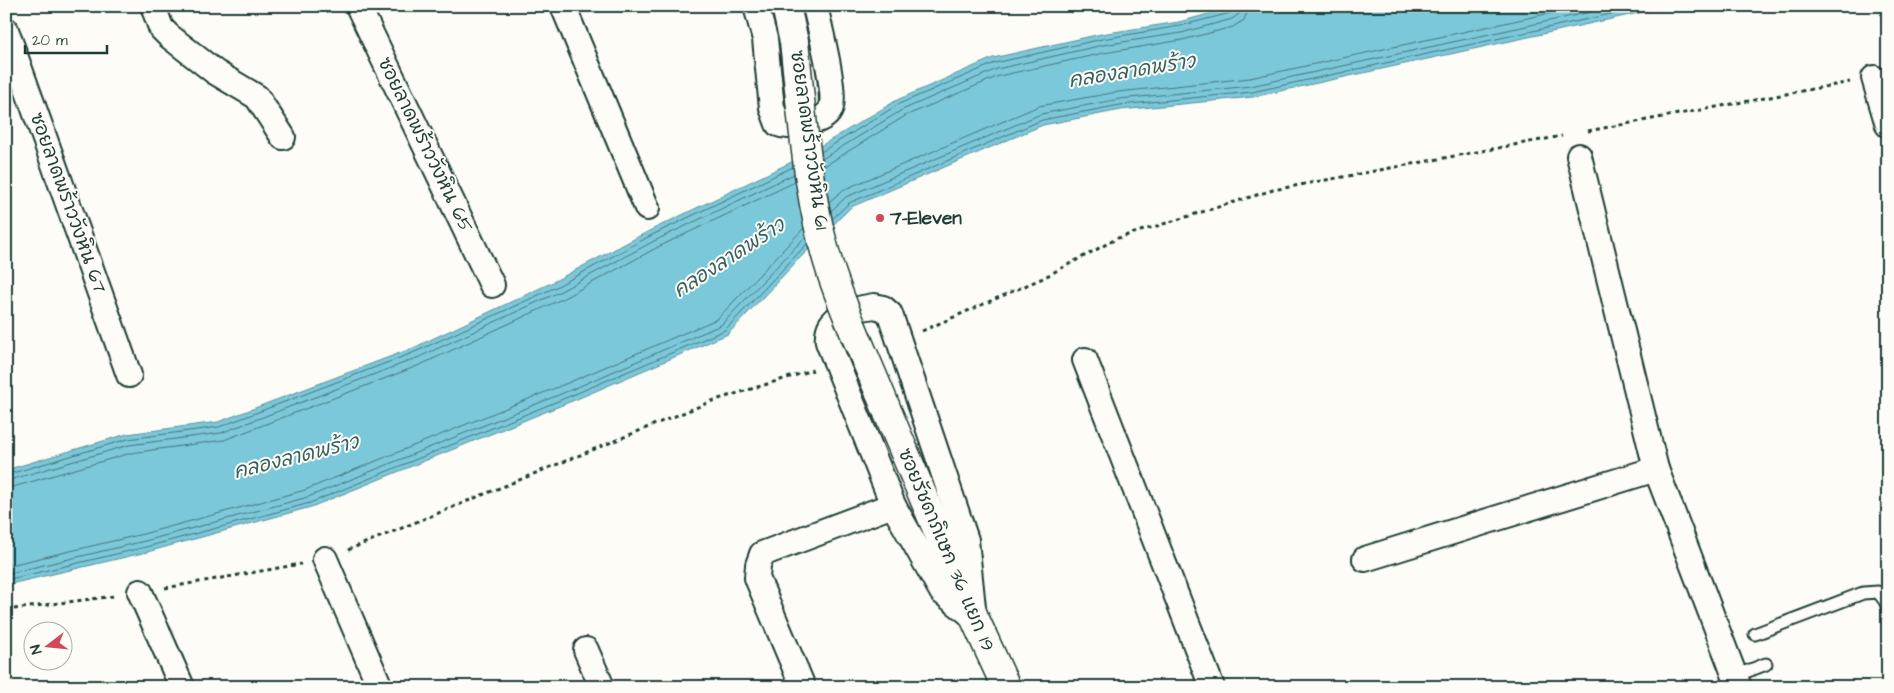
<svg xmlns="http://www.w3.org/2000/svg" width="1894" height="693" viewBox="0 0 1894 693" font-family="'Architects Daughter','Playpen Sans Thai',sans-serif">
<rect width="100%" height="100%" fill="#fdfcf7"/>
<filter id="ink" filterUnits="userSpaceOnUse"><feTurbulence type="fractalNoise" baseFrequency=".02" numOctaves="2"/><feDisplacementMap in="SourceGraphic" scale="10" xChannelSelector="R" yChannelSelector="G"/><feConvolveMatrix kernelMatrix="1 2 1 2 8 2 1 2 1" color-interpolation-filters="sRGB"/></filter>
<g filter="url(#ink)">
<path fill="#7cc8db" stroke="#579098" d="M1238,6H1671L1253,97L1121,110L1043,125L851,207L796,262L728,334L577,399L311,507L147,552L6,585V470L127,434L218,422L413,348L553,282L649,231L804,156L897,100L993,58L1101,34L1179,22Z"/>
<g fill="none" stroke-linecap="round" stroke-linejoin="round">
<g stroke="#447577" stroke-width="1">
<path d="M821,152L899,104L995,63L1102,39L1180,26L1230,13L1234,10V6"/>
<path d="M822,159L902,110L997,69L1103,45L1181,33L1232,19L1239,14L1240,6"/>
<path d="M823,167L905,116L999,76L1104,53L1182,40L1233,27L1244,20L1247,13L1248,6"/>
<path d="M829,202L843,190L1039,106L1118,92L1250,78L1583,6"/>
<path d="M831,211L846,197L1041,114L1120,99L1251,86L1618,6"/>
<path d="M832,219L849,203L1042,120L1120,105L1252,92L1648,6"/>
<path d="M6,475L128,439L219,427L415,352L556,287L652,235L793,167"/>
<path d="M6,481L129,445L221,433L417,358L559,292L654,241L794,174"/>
<path d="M6,489L131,453L224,440L420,365L562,299L658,247L795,182"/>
<path d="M6,566L143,534L305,490L570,382L717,319L804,228"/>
<path d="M6,574L145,541L308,497L573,389L721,325L806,236"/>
<path d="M6,580L146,547L310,503L575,394L725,330L807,244"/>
</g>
<g stroke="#1f3d34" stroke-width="15">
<g id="service">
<path d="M1755,634L1863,593L1878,592L1885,601L1888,608"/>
<path d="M1735,676L1766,664"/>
</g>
</g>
<g stroke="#1f3d34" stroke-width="28">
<g id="minor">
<path d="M153,6L161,28L169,36L215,72L257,97L283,137"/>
<path d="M358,6L492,285"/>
<path d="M563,6L647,208"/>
<path d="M756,6L765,39L772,108L778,124C787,128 795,125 804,123C813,122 823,120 829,112C839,99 819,25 815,6"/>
<path d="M6,30L129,375"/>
<path d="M1874,78L1888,125"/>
<path d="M1579,156L1656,469L1739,687"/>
<path d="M874,306L883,308L890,314L966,540L974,617L942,592L893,505L828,342C825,315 853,309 874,306Z"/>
<path d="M1085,360L1212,687"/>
<path d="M325,559L380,687"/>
<path d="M1365,559L1656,469"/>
<path d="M140,592L182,687"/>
<path d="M586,650L602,687"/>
<path d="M803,687L757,578L758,565L762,554L893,505"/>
</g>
</g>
<g stroke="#1f3d34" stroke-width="31">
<g id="tertiary">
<path d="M786,6L794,42"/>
<path d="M888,413L974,617L1006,687"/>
</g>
</g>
<g stroke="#1f3d34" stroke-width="3" stroke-dasharray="4 4" stroke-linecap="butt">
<path d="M1588,131L1850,82"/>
<path d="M922,331L1043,278L1118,238L1273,190L1562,136"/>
<path d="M348,550L712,401L813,370"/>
<path d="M165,588L301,564"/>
<path d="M6,610L114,596"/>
</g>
<use href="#service" stroke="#fdfcf7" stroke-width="11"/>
<use href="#minor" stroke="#fdfcf7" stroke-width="24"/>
<use href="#tertiary" stroke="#fdfcf7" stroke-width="28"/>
<g stroke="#1f3d34" stroke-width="31" stroke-linecap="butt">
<path id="tertiary-bridge" d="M794,42C803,120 807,200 832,275C848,322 870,367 888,413"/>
</g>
<use href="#tertiary-bridge" stroke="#fdfcf7" stroke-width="28"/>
</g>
</g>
<circle fill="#d1495b" stroke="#fdfcf7" stroke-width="2" cx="880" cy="218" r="5"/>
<g text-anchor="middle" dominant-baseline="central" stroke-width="4" stroke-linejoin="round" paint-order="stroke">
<g font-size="19" fill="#1f3d34" stroke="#fdfcf7">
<text transform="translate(809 140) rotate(82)">ซอยลาดพร้าววังหิน 61</text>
<text transform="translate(425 145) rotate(64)">ซอยลาดพร้าววังหิน 65</text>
<text transform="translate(68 203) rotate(70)">ซอยลาดพร้าววังหิน 67</text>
<text transform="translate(946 550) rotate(67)">ซอยรัชดาภิเษก 36 แยก 19</text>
</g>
<g font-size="19" font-weight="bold" fill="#1f3d34" stroke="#fdfcf7" text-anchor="start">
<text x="890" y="218">7-Eleven</text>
</g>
<g font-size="20" font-style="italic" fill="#36605e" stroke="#fdfcf7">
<text transform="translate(1132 71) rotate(-9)">คลองลาดพร้าว</text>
<text transform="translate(729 258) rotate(-33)">คลองลาดพร้าว</text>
<text transform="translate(296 457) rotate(-14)">คลองลาดพร้าว</text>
</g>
</g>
<rect width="1894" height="693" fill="none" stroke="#fdfcf7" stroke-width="25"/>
<rect x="12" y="12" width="1869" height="668" fill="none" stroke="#1f3d34" stroke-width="2" filter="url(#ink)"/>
<g transform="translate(48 646) rotate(254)"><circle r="24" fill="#fdfcf7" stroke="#a4b0a9"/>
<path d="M0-4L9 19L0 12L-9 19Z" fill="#d1495b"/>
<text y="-8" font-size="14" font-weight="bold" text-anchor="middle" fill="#1f3d34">N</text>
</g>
<path d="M25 45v8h82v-8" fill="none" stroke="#1f3d34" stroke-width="2.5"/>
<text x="32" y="45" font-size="15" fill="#1f3d34" stroke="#fdfcf7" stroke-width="4" paint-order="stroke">20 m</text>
</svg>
